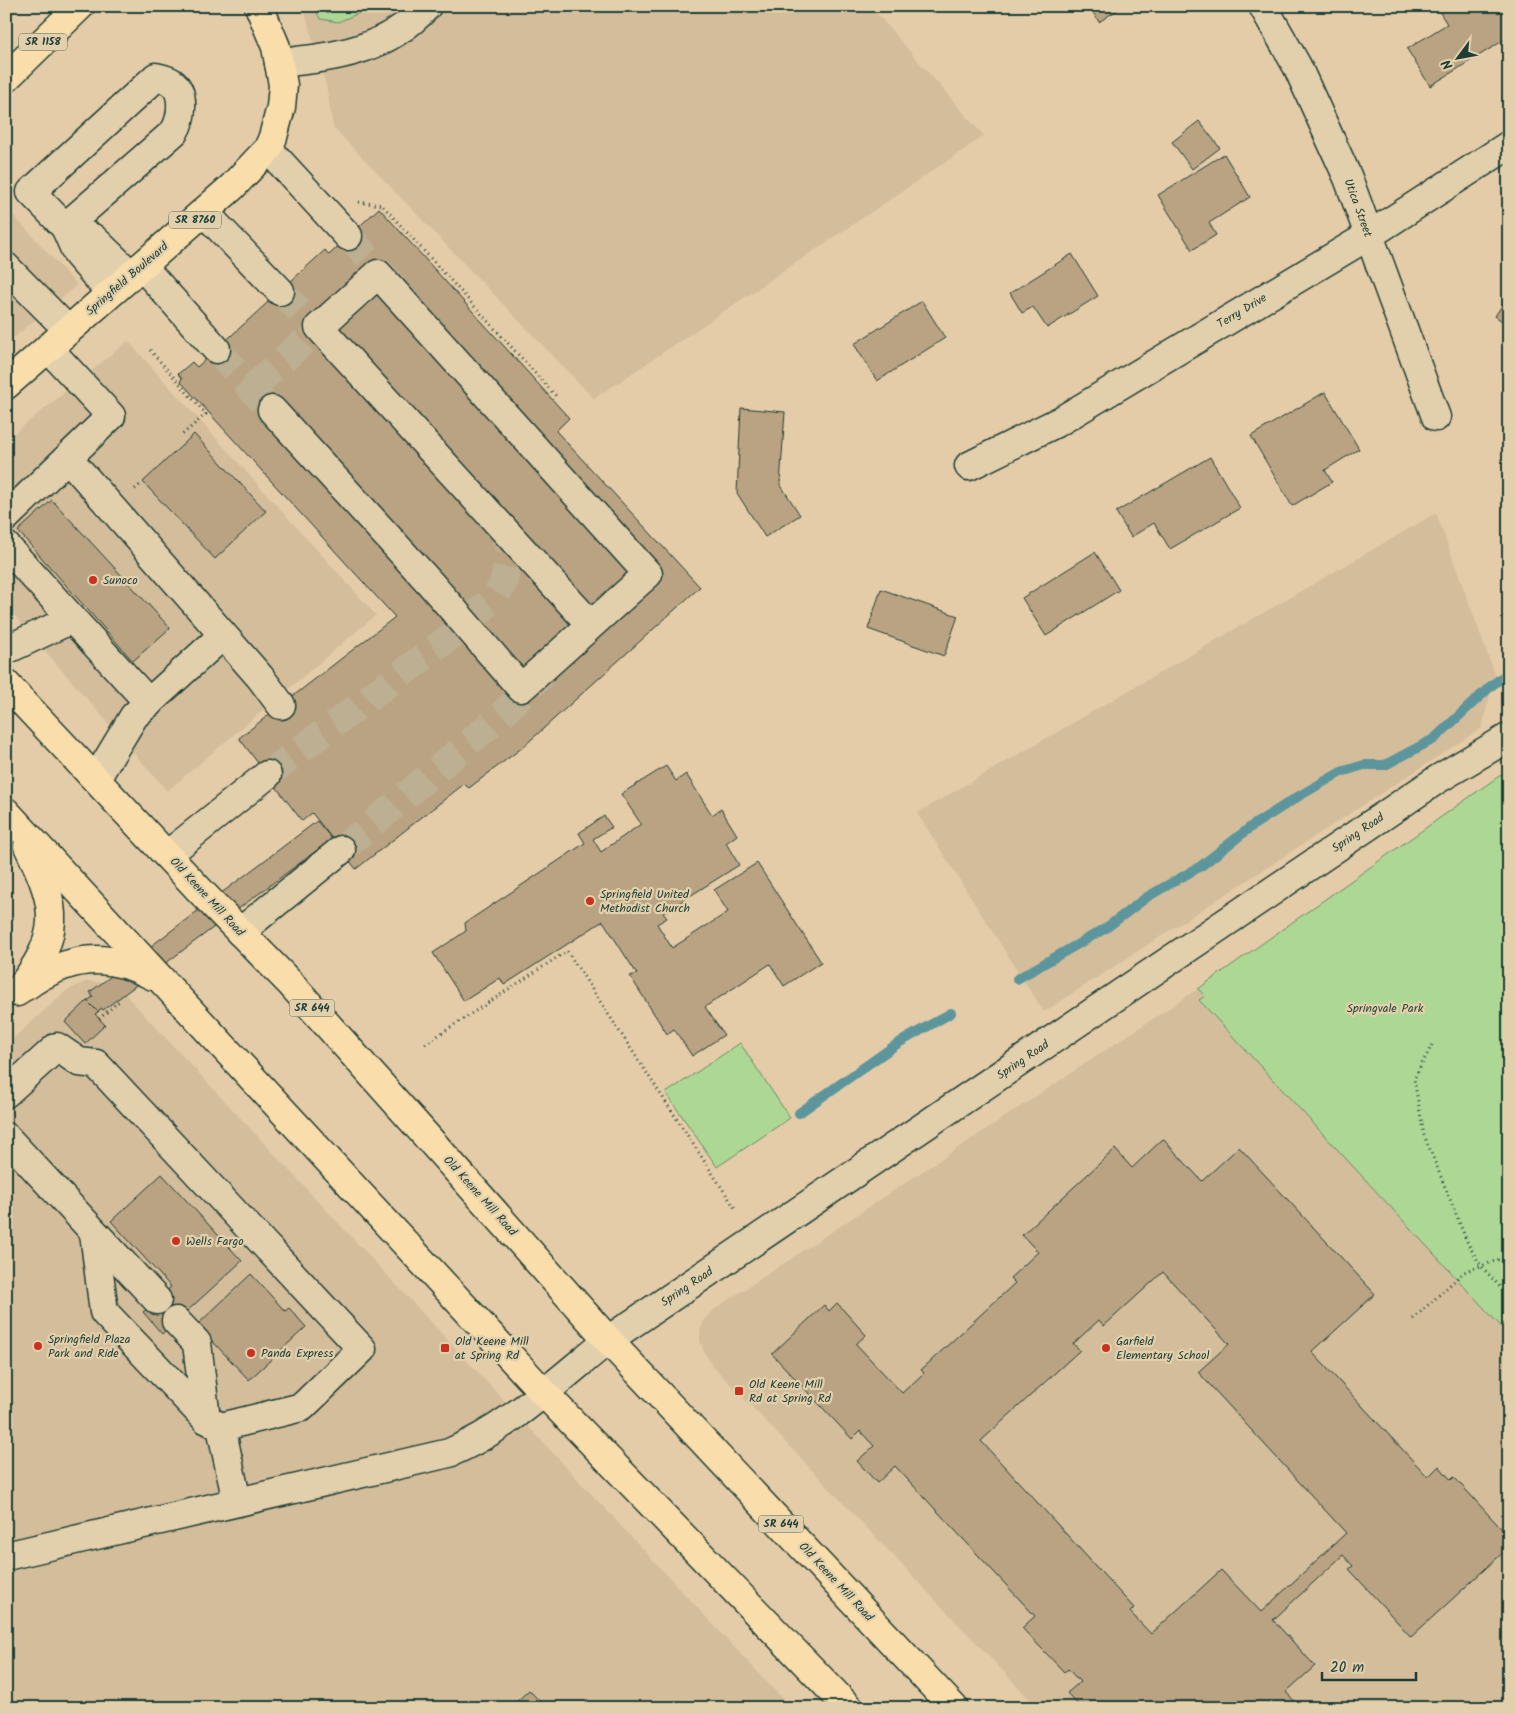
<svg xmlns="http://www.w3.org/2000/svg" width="1515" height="1714" viewBox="0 0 1515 1714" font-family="Kalam,sans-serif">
<rect width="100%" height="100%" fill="#e5cca8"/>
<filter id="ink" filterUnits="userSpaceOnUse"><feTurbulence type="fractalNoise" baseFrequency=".02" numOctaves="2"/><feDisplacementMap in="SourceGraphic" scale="10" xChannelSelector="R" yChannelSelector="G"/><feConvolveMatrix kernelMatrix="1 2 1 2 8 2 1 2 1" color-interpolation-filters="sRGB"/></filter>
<g filter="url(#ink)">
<g fill="#d4bd9b">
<path d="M301,6H870L984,136L594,399L333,127L326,85L306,16Z"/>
<path d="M6,207L77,285L6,344Z"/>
<path d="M128,341L376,615L167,791L6,606V440Z"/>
<path d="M1436,513L1495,674L1482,728L1044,1012L917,813Z"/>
<path d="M87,981L105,983L121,990L791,1708H6V1045L66,991Z"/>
<path d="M1198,989L1509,1329V1708H1038L714,1367L705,1354L700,1341V1331L706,1317L718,1307Z"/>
</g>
<g fill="#add795" stroke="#668a64">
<path d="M314,6H376L338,22L320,19Z"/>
<path d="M1509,769V1335L1199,1000L1205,996L1198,989Z"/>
<path d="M740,1043L790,1118L717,1167L666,1093Z"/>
</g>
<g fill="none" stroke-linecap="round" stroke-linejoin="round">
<g stroke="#5b969c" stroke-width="10">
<path d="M1017,979L1106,928L1147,897L1201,866L1252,826L1299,796L1341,772L1364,765H1385L1434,739L1491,686L1509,672"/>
<path d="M799,1113L897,1044L951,1013"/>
</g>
</g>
<g fill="#baa382" stroke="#1f3d34" fill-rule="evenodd">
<path d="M1089,6H1123L1099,22Z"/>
<path d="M1436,6H1509V37L1430,86L1407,49L1447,24Z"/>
<path d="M1199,121L1220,148L1192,169L1172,142Z"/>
<path d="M1224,154L1250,197L1209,223L1216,235L1192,250L1158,195Z"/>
<path d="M379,208L569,418L556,431L700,587L523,747L469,788L464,784L356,869L312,813L302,821L239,738L395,617L180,381L182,379L178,374L192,362L197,367L325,250L329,255Z"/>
<path d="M1072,254L1098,296L1047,328L1033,307L1022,313L1010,293Z"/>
<path d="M1509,295V326L1495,316Z"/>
<path d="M922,301L945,338L877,381L854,344Z"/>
<path d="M1325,392L1359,449L1325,470L1332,482L1292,506L1251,436Z"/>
<path d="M741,408L785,412L780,484L800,515L765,537L737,493Z"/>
<path d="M194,434L266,511L215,559L143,482Z"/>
<path d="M1210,457L1240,508L1170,549L1154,523L1131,537L1116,512Z"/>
<path d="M52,500L170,628L133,661L18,531Z"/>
<path d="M1095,552L1119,590L1046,636L1022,598Z"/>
<path d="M881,589L958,616L944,656L868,629Z"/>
<path d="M666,766L676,781L686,774L712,815L721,809L737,835L726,843L739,865L663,913L667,918L657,924L672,948L728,912L714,890L757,863L821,962L784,986L770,964L705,1007L724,1035L692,1056L674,1029L667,1034L630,976L637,974L603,921L504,985L500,978L464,1001L433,953L466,931L465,923L585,843L579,833L604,816L612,827L593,839L601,852L641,824L621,794Z"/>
<path d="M317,821L332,839L103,1010L101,1008L98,1012L87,1001L93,997L90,992Z"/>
<path d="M87,1001L98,1012L95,1014L105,1025L85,1044L65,1022Z"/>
<path d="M1163,1139L1202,1181L1239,1147L1375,1294L1312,1352L1428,1477L1439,1466L1451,1480L1454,1477L1509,1537V1547L1411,1637L1349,1569L1353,1566L1343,1555L1273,1620L1315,1666L1286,1692L1301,1708H1081L1067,1693L1080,1682L1068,1669L1064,1672L1022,1628L1035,1616L895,1466L877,1483L857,1461L874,1446L860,1431L852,1439L772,1354L824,1305L829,1311L837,1303L866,1335L856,1344L902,1393L924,1373L921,1370L1015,1283L1010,1278L1038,1252L1022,1235L1115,1149L1132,1168ZM1163,1272L1229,1344L1198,1372L1346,1533L1261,1612L1221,1570L1151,1634L1130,1612L1134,1608L981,1441L1080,1350L1073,1344L1099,1320L1104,1326Z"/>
<path d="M162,1174L242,1261L162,1334L143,1312L171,1287L111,1221Z"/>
<path d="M251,1274L285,1311L289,1308L306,1327L249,1380L197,1325Z"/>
<path d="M529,1690L546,1708H510Z"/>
</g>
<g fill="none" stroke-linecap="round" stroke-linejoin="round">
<g stroke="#bdaf91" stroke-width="28" stroke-dasharray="28 14" stroke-linecap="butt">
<path d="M348,236L396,289"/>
<path d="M280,291L330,341"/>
<path d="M216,349L286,428"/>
<path d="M252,388L336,312"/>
<path d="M267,775L454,634L496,596L504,582L509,549L501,520"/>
<path d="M341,850L496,720L543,674"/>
</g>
<g stroke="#1f3d34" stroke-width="31">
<g id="minor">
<path d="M1263,6L1297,66L1348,178L1436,417"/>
<path d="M279,63C336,57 386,51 427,6"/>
<path d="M156,77C160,78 167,79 171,82C186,92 182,119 174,132L65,227L31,192Z"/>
<path d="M268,149L348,236"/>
<path d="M204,212L280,291"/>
<path d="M65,227L93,238L131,275"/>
<path d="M65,227L77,254L110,292"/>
<path d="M142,266L216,349"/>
<path d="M6,267L68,330"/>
<path d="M272,410L430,583L521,688L648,574L378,274L319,327L591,625"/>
<path d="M68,458L260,677L281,705"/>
<path d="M969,466L1060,421L1368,236L1509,145"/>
<path d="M6,517L111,416L48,348"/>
<path d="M6,546L149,703"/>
<path d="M6,650L72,619"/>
<path d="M96,779L134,716L222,636"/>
<path d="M167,855L267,775"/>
<path d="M240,932L341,850"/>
<path d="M6,1093L57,1047L79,1062L96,1064L362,1349L302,1407L221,1427L206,1419L104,1312L94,1233"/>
<path d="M6,1137L157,1300"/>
<path d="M176,1321L197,1343L206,1419"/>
<path d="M221,1427L237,1502"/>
<path d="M6,1556L449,1453C509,1428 558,1380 608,1340L1438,779L1509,737"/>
</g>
</g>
<g stroke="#1f3d34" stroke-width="31">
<g id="major">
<path d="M6,78L80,6"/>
<path d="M6,385L232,187L268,149L273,137L281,107L283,85L276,47L259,6"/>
<path d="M6,684L206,897L291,984L608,1340L954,1708"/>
<path d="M6,812L543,1392L849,1708"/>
<path d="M26,986C68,956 107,951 153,976"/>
<path d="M17,992C62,935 59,909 28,846"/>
</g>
</g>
<g stroke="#1f3d34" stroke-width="3" stroke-dasharray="1 4" stroke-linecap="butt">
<path d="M359,202L382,205L556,396"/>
<path d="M150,350L206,414L182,435"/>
<path d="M135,489L141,484"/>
<path d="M99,1019L119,1001"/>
<path d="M425,1044L567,951L735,1208"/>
<path d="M1432,1045L1414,1079L1424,1135L1468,1244L1481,1266L1509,1297"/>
<path d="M1413,1319L1464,1272L1509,1256"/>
</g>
<use href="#minor" stroke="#e2d0ad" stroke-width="28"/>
<use href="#major" stroke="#f9ddab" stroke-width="28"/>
</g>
</g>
<g fill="#c8321e" stroke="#e2d0ad" stroke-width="2">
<circle cx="93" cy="580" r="5"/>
<circle cx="590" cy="901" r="5"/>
<circle cx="176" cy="1241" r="5"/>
<circle cx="38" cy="1346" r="5"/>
<rect x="440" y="1343" width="10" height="10" rx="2.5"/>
<circle cx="1106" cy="1348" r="5"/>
<circle cx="251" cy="1353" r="5"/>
<rect x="734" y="1386" width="10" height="10" rx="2.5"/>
</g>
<g text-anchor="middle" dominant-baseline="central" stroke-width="4.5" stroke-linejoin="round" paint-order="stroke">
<g fill="#e2d0ad" stroke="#5a6958" stroke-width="1">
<rect x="19" y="33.5" width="48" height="17" rx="4"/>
<rect x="169" y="211.5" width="52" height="17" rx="4"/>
<rect x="289.5" y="999.5" width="45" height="17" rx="4"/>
<rect x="758.5" y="1515.5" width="45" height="17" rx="4"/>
</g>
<g font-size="11" font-weight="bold" fill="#1f3d34">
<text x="43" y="42">SR 1158</text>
<text x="195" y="220">SR 8760</text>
<text x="312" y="1008">SR 644</text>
<text x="781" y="1524">SR 644</text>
</g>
<g font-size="12" fill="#1f3d34" stroke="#e2d0ad">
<text transform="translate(1358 208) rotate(70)">Utica Street</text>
<text transform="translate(127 279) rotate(-41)">Springfield Boulevard</text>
<text transform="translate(1242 311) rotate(-31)">Terry Drive</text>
<text transform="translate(1358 833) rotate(-34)">Spring Road</text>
<text transform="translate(207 897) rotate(47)">Old Keene Mill Road</text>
<text transform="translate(1023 1060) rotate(-34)">Spring Road</text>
<text transform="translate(480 1196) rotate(48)">Old Keene Mill Road</text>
<text transform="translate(687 1287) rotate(-34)">Spring Road</text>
<text transform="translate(836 1582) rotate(47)">Old Keene Mill Road</text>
</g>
<g font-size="12" fill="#1f3d34" stroke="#e2d0ad" text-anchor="start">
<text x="103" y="580">Sunoco</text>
<text x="600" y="894">Springfield United<tspan x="600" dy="14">Methodist Church</tspan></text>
<text x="186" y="1241">Wells Fargo</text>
<text x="48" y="1339">Springfield Plaza<tspan x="48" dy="14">Park and Ride</tspan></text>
<text x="455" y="1341">Old Keene Mill<tspan x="455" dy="14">at Spring Rd</tspan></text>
<text x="1116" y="1341">Garfield<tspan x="1116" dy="14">Elementary School</tspan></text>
<text x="261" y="1353">Panda Express</text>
<text x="749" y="1384">Old Keene Mill<tspan x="749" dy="14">Rd at Spring Rd</tspan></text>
</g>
<g font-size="12" fill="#264539" stroke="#e2d0ad">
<text x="1385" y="1008">Springvale Park</text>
</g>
</g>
<rect width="1515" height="1714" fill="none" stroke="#e2d0ad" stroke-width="25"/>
<rect x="12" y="12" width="1490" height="1689" fill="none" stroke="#1f3d34" stroke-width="2" filter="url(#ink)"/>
<g transform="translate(1458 58) rotate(238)" stroke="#e2d0ad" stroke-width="4" paint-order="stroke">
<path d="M0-4L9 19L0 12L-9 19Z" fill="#1f3d34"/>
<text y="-8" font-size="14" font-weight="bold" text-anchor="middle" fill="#1f3d34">N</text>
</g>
<path d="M1322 1672v8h94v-8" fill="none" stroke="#1f3d34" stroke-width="2.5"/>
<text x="1330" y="1672" font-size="15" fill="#1f3d34" stroke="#e2d0ad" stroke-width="4" paint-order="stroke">20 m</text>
</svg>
